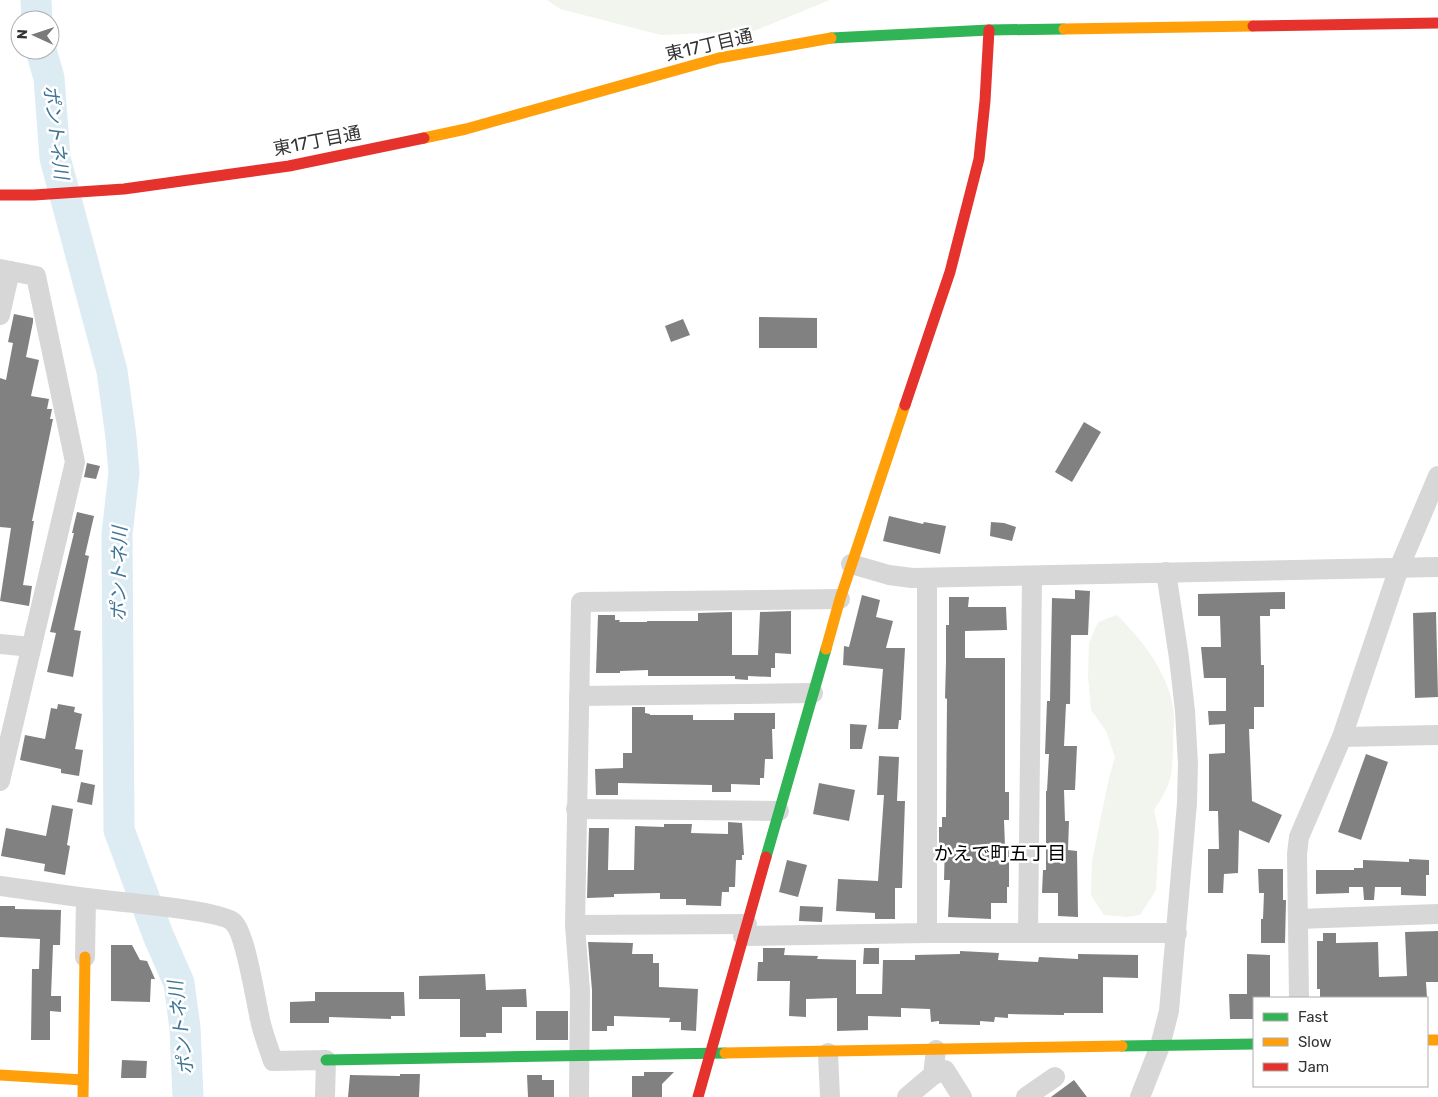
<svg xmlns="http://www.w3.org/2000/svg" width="1438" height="1097" viewBox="0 0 1438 1097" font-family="Rubik,'Noto Sans JP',sans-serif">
<rect width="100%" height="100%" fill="#fff"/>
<g fill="#f1f5ed">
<path d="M547,0H830L754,31L661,35L560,9Z"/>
<path d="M1117,615C1142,640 1167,671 1173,707C1175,717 1173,730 1173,741C1173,773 1172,784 1154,810L1159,833L1156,890L1140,915L1127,917L1104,915L1091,895L1092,861L1109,778L1115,757L1106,731L1091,710L1088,677L1089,643L1098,622Z"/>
</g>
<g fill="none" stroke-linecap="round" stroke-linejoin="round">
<g stroke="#ddebf3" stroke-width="31">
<path d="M36,0L37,20"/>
<path d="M41,50L49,78L55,158L112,371L121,437L124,473L117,534L119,830L158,935L179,983L185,1028L188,1097"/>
</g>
</g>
<g fill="#818181">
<path d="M14,314L33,318V322L26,357L39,360L31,396L49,399L47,409H52L50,419H53L32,521H34L23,585L32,586L29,606L0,601L11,528L0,527V378L6,380L13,343L8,342Z"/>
<path d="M759,317L817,318V348H759Z"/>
<path d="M683,319L690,335L671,342L665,326Z"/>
<path d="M1084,422L1101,432L1072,482L1055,472Z"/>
<path d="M87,463L100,466L96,479L84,477Z"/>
<path d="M77,512L94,516L85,555L89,556L74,630L81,631L73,677L47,672L56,633L50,632L74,533H72Z"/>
<path d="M889,516L923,524L924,522L946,526L940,554L883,541Z"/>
<path d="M991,522L1004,523L1016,527L1012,541L990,536Z"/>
<path d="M1075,590L1090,591L1088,635H1071L1070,704H1066L1064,746H1077L1075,790H1064L1065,821H1069L1068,850L1077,851L1078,917L1058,916V893H1042L1043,870H1046V791H1047L1049,754H1045L1047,701H1050L1052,598L1075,599Z"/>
<path d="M1285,592V609H1270V616H1260L1261,665H1264V707H1254V729H1249L1252,801L1282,815L1269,843L1239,830L1238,873L1224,874L1223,893H1208V849H1219L1218,811H1209V754L1225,753V724L1209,725L1208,711H1226V678H1204L1201,647H1221L1220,616H1198V594Z"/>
<path d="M862,595L880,600L876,617L893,621L886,648H905L901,720H899L898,729H878L883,669L843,665L844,646L849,647Z"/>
<path d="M949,597H969L968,607H1006L1007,630L965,631V658H1005V792H1009V820H1004L1005,846L1009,847V887H1007V903H991V919L948,917L950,880H944L945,844H939V827H942V817H946L947,699L945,698L946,662V625H949Z"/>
<path d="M791,611V654L775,653V668H771V677L748,676V680L735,679V676H648V670L620,671V673H596L598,615H615V620H620L619,622H647V621H698V613L732,612V655H758L760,612Z"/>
<path d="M1436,612L1438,697L1415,698L1413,613Z"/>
<path d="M58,704L75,707L74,712L82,714L75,749L83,750L79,776L61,773V769L20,760L25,735L45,739L51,708L57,709Z"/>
<path d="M632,707H645V713L650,714V715H693V720H734V713H775V729H772L773,759H765L764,778H760V785L731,784V792H712V785L618,783V795H596L595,769L623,768V753H632Z"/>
<path d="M850,724L867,725L862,749H850Z"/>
<path d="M1366,754L1388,762L1361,840L1338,832Z"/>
<path d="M879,756L899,757L897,801H905L902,888H895V919H875V913L836,911L838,879L878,881L884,795H877Z"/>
<path d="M81,782L95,785L92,805L77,802Z"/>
<path d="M819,783L855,790L849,821L813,814Z"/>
<path d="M52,805L73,809L67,845L70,846L65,875L44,871L45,864L1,856L6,828L46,836Z"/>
<path d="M728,822L742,823L744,855H742V860H736L735,887H729V892H722L721,906L686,905V899H660V893L614,894V897L587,898L589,828H609L608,870H634L635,826L664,827V824H692L691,833L728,834Z"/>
<path d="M1409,859L1429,860V875H1426V896L1401,895V887H1375L1374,900H1364L1363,887H1349V893L1316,894V870H1354V868H1363V860L1409,862Z"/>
<path d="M787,860L807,865L798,897L779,892Z"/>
<path d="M1258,869H1283V900H1286L1285,943H1261V919H1263L1264,893H1259Z"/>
<path d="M0,906H15V909L61,910L60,945H53L51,996H61V1012L50,1011V1040H31L32,969H39L40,939L0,937Z"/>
<path d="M800,906L823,907L822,922L799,921Z"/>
<path d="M1438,931V982H1426L1427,998H1320V989H1317V941H1323V933H1336V943L1378,942L1379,977L1407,976L1405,932Z"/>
<path d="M588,942L633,943L632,954H653V963H659V987L698,989L696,1031L681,1030V1022H669L670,1018L614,1016V1026H607V1031H592V990Z"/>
<path d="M111,945H132L140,960L147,961L155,979H151L150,1002L111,1001Z"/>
<path d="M763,948H785L784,955L818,956L817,959L856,960V994H882L883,960H915V955L960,954V951L999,953L998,960L1038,962L1039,957L1078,959V954L1138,955V978L1103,977V1013H1064V1015L1008,1014V1018L995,1017L994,1022L980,1021V1025L939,1024V1021L931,1022L930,1009L901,1008V1017L868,1016V1030L837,1031V998L806,999V1017L789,1016L790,981H757L758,962H763Z"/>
<path d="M864,948H879V964H863Z"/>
<path d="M1247,954L1270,955V998H1254V1019H1230L1229,994H1247Z"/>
<path d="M485,974L486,990L526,989L527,1007H502V1033H486V1037H460V999H419V976Z"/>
<path d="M315,992H404L405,1016H391V1019L329,1017V1023H290V1002L315,1001Z"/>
<rect x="536" y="1011" width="32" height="29"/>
<path d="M122,1060L147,1061L146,1078H121Z"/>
<path d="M644,1072H674L662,1084V1097H632V1076H644Z"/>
<path d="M400,1074H420L419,1097H348L350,1075L400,1076Z"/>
<path d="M527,1075H542V1080H554V1097H528Z"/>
<path d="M1074,1080L1087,1097H1051Z"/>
</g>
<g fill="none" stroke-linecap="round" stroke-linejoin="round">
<g stroke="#d7d7d7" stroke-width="20">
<path d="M0,269L36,276L75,462L0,781"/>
<path d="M0,315L10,271"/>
<path d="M851,564L889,575L912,578L1438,567"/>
<path d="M927,578V933"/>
<path d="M0,644L31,647"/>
<path d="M579,696L813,693"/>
<path d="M1342,737L1438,735"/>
<path d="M576,809L779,811"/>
<path d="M0,886L86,898L85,957"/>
<path d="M86,898C109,901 221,910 233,922C246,933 256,1004 261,1024C264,1036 269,1049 273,1061L326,1060L325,1097"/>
<path d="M1298,919L1438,914"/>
<path d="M575,925L747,924"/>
<path d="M1028,933L1032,576"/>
<path d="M743,936L927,933H1177"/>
<path d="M1299,998L1297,854L1299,837L1342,737L1399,568L1438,476"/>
<path d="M828,1053L830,1097"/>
<path d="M933,1075L945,1070L962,1097"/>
<path d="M579,1097L580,991L575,925L581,602L840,599"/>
<path d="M907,1097L933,1075L936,1050"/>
<path d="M1026,1097L1055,1077"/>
<path d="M1140,1097L1160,1046L1169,1011L1187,803L1188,764L1185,711L1179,658L1166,572"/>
</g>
<g stroke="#30b455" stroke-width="11">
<path d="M831,38L989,30L1064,29"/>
<path d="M766,857L826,649"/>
<path d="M1122,1046L1254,1044"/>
<path d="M326,1060L725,1053"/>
</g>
<g stroke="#ff9f0a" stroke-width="11">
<path d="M1064,29L1253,26"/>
<path d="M424,138L466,129L719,58L831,38"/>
<path d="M826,649L840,599L905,405"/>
<path d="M1427,1040H1438"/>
<path d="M725,1053L1122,1046"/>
<path d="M0,1075L83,1080"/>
<path d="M83,1097L85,957"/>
</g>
<g stroke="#e5322d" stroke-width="11">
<path d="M1253,26L1438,23"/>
<path d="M0,195H34L124,189L289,166L424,138"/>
<path d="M905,405L950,272L979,159L985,101L989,30"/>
<path d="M698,1097L766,857"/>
</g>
</g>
<g text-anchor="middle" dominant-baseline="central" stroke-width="5" stroke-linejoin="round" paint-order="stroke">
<g font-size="18" fill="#333" stroke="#fff">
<text transform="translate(709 45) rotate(-13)">東17丁目通</text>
<text transform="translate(317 141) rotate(-11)">東17丁目通</text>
</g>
<g font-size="19" font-style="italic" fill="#3f7597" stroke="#fff">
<text transform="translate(56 132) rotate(83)">ポントネ川</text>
<text transform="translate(119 574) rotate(-89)">ポントネ川</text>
<text transform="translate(181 1028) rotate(-97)">ポントネ川</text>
</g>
<g font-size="19" fill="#000" stroke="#fff">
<text x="1000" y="853">かえで町五丁目</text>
</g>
</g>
<rect x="1253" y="997" width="175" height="90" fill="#ffffff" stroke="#adadad"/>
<rect x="1263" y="1013" width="25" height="8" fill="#30b455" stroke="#adadad"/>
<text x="1298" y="1022" font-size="15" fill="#333333">Fast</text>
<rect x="1263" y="1038" width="25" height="8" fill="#ff9f0a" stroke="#adadad"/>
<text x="1298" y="1047" font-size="15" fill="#333333">Slow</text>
<rect x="1263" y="1063" width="25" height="8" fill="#e5322d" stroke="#adadad"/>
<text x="1298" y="1072" font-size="15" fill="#333333">Jam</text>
<g transform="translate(35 35) rotate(273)"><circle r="24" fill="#ffffff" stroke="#adadad"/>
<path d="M0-4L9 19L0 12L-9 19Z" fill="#7a7a7a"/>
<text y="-8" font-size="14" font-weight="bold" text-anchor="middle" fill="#333333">N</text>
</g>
</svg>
